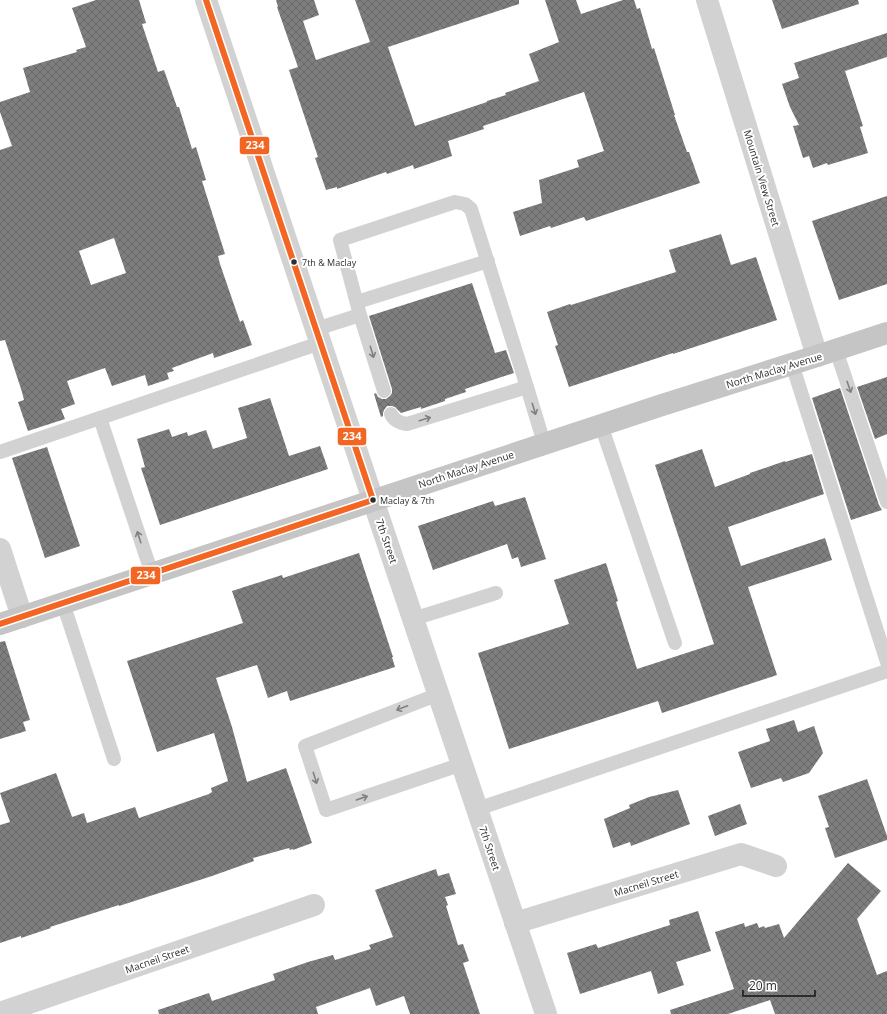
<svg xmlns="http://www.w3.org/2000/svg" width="887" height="1014" viewBox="0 0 887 1014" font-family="'Open Sans',sans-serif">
<defs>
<pattern id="building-cross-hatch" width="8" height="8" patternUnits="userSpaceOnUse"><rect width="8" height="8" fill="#7e7e7e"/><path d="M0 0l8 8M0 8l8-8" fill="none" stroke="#686868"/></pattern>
</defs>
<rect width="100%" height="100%" fill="#fff"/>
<g fill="url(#building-cross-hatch)" fill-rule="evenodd">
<path d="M96,0H139L146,23L142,24L158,72L164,70L177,107H179L192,149L196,147L206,180L202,181L225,254L218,256L220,264L240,322L243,320L252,345L214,358L213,353L172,368L174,371L167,373L169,379L148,386L145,375L112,386L105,368L67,381L75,404L61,409L65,419L28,431L18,402L24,400L22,392L5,340L0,341V150L12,146L0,112V102L30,92L23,68L77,52L76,50L86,47L72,8ZM114,238L126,273L91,285L79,251Z"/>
<path d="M276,0H314L319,15L303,21L316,60L370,42L355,0H519V4L388,47L415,126L487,102V101L506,95L505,93L539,81L529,54L559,42L545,0H576L581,14L623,0H634L637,9L640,8L652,49L654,48L675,115H674L687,152H689L700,183L586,221L584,217L551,228L550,226L520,236L513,212L542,203L539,180L579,167L577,160L604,151L584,92L483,126L484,129L448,141L452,156L414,169L413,165L387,174L386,172L337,189V187L326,190L315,158L318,157L289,70L298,67L277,7H278Z"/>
<path d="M772,0H858L859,4L782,29Z"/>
<path d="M887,33V57L845,71L863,126L860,127L868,153L828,165L827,163L813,168L809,156L803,158L793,126L799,125L790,107L782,84L799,78L794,63Z"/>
<path d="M887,196V284L839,300L812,221Z"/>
<path d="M721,234L731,265L756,257L777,320L673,354V353L569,387L555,346L558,345L547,312L570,304L571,305L676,272L669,250Z"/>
<path d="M472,283L495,353L506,350L514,373L465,389L466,392L445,399V401L421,409V407L401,413L395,407L392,406H387L384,410L383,413V416L381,417L374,394L376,393L378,397L382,399H386L390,396L392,393V389L369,316Z"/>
<path d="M887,377V434L875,439L857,387Z"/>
<path d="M840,388L879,505L882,510L851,520L812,398Z"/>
<path d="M270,398L289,456L320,446L328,469L160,525L141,468L145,467L137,439L169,429L172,437L187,432L188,436L206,430L213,449L247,438L238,408Z"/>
<path d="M47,447L80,546L45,558L12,458Z"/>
<path d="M702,449L715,487L750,474V473L785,461V462L812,454L824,494L728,527L741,566L825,538L832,560L748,587L777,675L662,713L658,701L509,749L478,653L569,624L554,580L606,563L618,601L616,602L637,669L714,644L655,465Z"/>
<path d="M525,497L546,559L521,567L518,557L512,559L507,544L433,570L418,526L493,501L495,506Z"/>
<path d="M359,553L393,657H392L395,667L290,701L287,691L268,698L257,665L216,678L232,727L247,782L286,768L312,843L293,850V849L290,850L289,848L253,858L254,861L212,876L119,906V905L50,927L51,928L21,938V936L0,943V825L10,822L0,793L56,773L72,817L84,813L87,823L135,807L139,818L209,794L212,792L211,788L228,781L214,733L157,752L127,661L243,623L232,591L282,575L283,578Z"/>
<path d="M5,641L30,720L23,722L26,731L0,739V642Z"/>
<path d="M794,720L798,732L814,726L823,753L809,773L783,782L781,778L751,788L738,752L770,741L766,729Z"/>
<path d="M867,779L887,836V840L835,858L825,828L829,827L818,796Z"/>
<path d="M678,790L690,824L631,846L630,842L613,848L604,819L630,808L629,805L649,797Z"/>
<path d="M740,804L747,824L715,836L708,816Z"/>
<path d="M848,863L881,891L857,919L877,975L887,971V1014H775L770,1000L728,1014H671L670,1010L734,989L715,932L744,923L745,927L757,923L759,928L764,926L765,928L779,924L784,938Z"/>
<path d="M436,869L438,876L449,873L456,894L445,897L448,905L446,906L458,945L463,944L469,961L463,963L480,1014H410L404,996L376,1006L370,988L316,1007L318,1014H159L158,1010L209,993L212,1001L275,980L273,974L308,962L333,955L335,960L371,949L369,945L393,937L375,890Z"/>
<path d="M698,911L711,951L676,962L684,985L658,994L651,971L580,994L567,953L596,944L598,948L670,925L669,920Z"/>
</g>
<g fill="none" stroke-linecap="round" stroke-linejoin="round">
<g stroke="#d2d2d2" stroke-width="14">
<path d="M357,302L488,261"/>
<path d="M316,329L360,315"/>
<path d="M836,350L887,502"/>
<path d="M792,364L887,662"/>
<path d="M384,391L360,315L340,240L455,202L465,204L471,209L527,387"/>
<path d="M391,414C394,421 400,423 407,424L527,387L544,443"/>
<path d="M100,418L152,574"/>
<path d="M601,425L675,643"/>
<path d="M0,452L320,343"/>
<path d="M63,603L114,759"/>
<path d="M413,619L496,593"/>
<path d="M439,694L305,746L326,810L462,764"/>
<path d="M477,809L887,671"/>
</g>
<g stroke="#d2d2d2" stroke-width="22">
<path d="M707,0L817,356"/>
<path d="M373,500L546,1014"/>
<path d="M0,549L22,617"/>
<path d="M515,923L741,854L776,866"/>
<path d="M0,1013L314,905"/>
</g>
<path stroke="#d2d2d2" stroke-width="22" d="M206,0L373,500"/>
<path stroke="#c5c5c5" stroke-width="22" d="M0,624L659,406L817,356L887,333"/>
<g stroke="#fff" stroke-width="9">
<path id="bus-1" d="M0,624L373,500L206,0"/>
</g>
<use href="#bus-1" stroke="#f26522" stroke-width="6"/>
</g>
<defs><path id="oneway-shaft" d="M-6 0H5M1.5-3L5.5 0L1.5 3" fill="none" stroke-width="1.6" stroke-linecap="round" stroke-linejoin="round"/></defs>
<g stroke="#808080">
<use href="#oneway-shaft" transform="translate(372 352) rotate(73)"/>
<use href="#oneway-shaft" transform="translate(849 387) rotate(71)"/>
<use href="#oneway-shaft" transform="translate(534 409) rotate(73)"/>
<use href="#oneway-shaft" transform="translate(425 419) rotate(-17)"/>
<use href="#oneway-shaft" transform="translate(139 537) rotate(-108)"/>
<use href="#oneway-shaft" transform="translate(402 708) rotate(159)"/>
<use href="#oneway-shaft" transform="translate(315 778) rotate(73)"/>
<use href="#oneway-shaft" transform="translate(362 798) rotate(-19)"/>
</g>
<g fill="#2d2d2d" stroke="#fff" stroke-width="1.5">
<circle cx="294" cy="262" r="3.5"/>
<circle cx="373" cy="500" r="3.5"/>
</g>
<g text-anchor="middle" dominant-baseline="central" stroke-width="4" stroke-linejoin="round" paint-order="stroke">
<g font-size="9" fill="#2d2d2d" stroke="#fff" text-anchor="start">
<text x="302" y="262">7th &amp; Maclay</text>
<text x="380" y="500">Maclay &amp; 7th</text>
</g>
<g font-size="10" fill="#2d2d2d" stroke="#fff">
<text transform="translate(762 178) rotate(73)">Mountain View Street</text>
<text transform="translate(774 370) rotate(-17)">North Maclay Avenue</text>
<text transform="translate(466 469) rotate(-18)">North Maclay Avenue</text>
<text transform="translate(387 541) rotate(71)">7th Street</text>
<text transform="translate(490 848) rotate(72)">7th Street</text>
<text transform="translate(646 883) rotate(-17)">Macneil Street</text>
<text transform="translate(157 959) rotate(-19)">Macneil Street</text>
</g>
</g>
<g stroke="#fff" stroke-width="1.5">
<rect x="239" y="136" width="31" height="19" rx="4" fill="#f26522"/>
<rect x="337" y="427" width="30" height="19" rx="4" fill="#f26522"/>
<rect x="130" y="566" width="31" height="19" rx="4" fill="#f26522"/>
</g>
<g font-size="11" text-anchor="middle" font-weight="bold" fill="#fff">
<text x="255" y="149">234</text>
<text x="352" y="440">234</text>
<text x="146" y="579">234</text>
</g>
<path d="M743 990v6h72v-6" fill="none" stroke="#2d2d2d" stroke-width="2"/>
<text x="749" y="990" font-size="12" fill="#2d2d2d" stroke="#ffffff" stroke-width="3" paint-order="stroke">20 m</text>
</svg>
